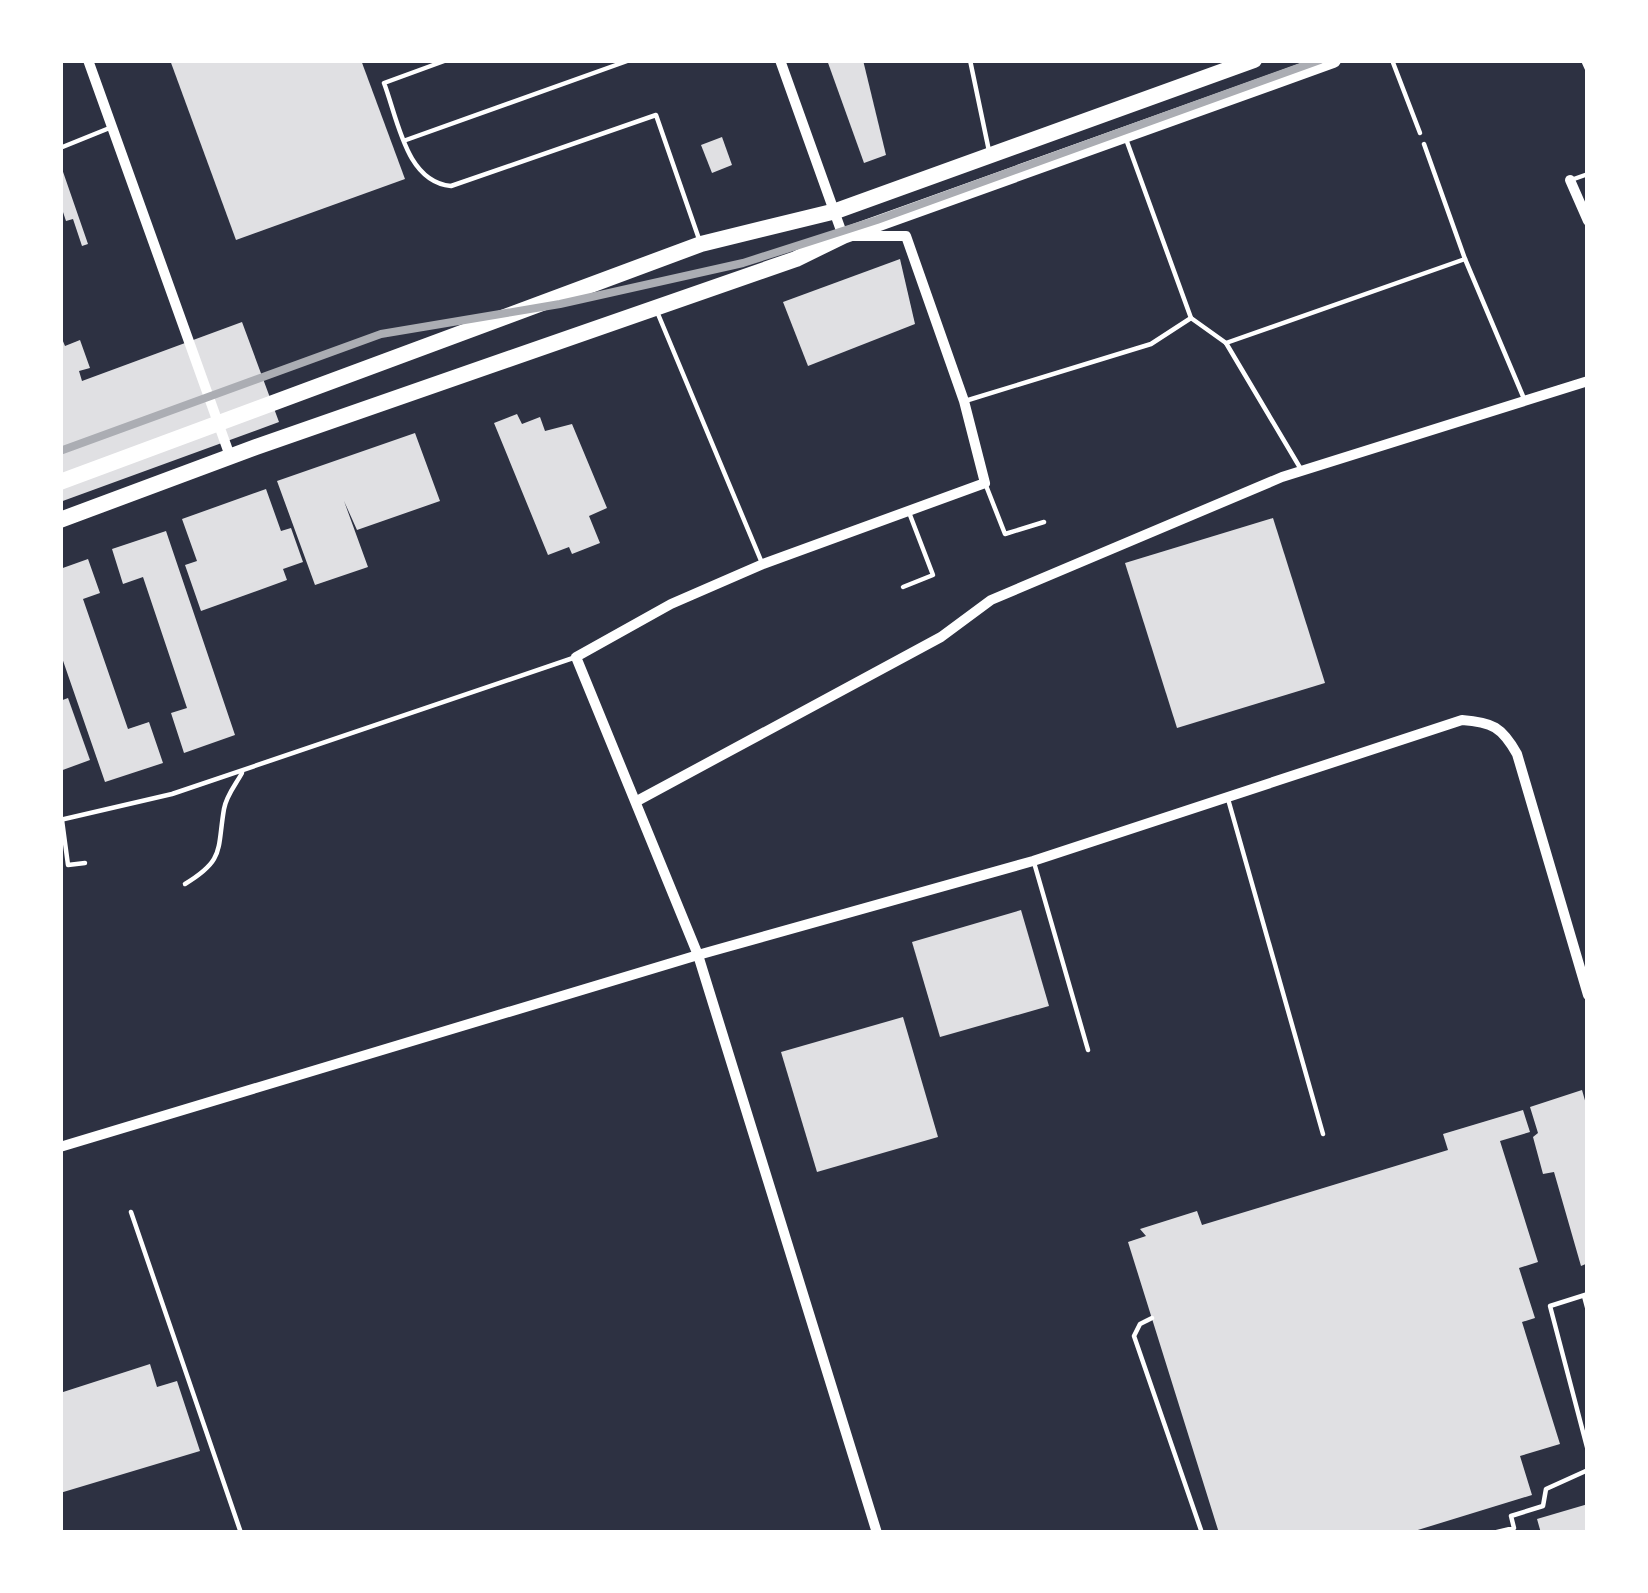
<svg xmlns="http://www.w3.org/2000/svg" width="1648" height="1593" viewBox="0 0 1648 1593" font-family="Arial,sans-serif">
<rect width="100%" height="100%" fill="#2d3142"/>
<g fill="#e0e0e3">
<path d="M170,60H361L405,179L236,240Z"/>
<path d="M827,60H863L886,155L864,163Z"/>
<path d="M722,137L732,165L712,173L701,145Z"/>
<path d="M60,166H61L88,244L82,246L73,219L66,221L60,203Z"/>
<path d="M900,259L915,324L808,366L783,302Z"/>
<path d="M242,322L279,422L60,502V334L65,346L80,340L90,368L79,371L82,381Z"/>
<path d="M517,414L522,424L540,417L545,431L572,424L607,508L589,516L600,543L572,554L569,547L548,555L494,423Z"/>
<path d="M415,433L440,501L357,530L344,501L368,567L315,585L277,481Z"/>
<path d="M266,489L281,531L291,528L303,562L283,569L287,580L201,611L185,565L197,561L182,519Z"/>
<path d="M1273,518L1325,683L1177,728L1125,563Z"/>
<path d="M166,531L235,735L184,753L171,713L187,708L143,577L123,584L112,549Z"/>
<path d="M88,559L100,593L83,599L128,729L149,722L163,763L105,782L60,652V569Z"/>
<path d="M68,698L90,760L60,771V701Z"/>
<path d="M1021,910L1049,1006L940,1037L912,942Z"/>
<path d="M903,1017L938,1137L817,1172L781,1052Z"/>
<path d="M1582,1090L1588,1111V1263L1581,1266L1554,1172L1543,1174L1533,1137L1538,1133L1530,1107Z"/>
<path d="M1523,1110L1530,1132L1500,1141L1538,1262L1519,1268L1535,1318L1522,1322L1560,1444L1520,1456L1532,1495L1408,1533H1219L1128,1242L1146,1236L1140,1229L1197,1211L1202,1225L1448,1150L1443,1134Z"/>
<path d="M150,1364L157,1387L177,1381L200,1451L60,1493V1393Z"/>
<path d="M1588,1504V1533H1541L1537,1519Z"/>
</g>
<g fill="none" stroke-linecap="round" stroke-linejoin="round">
<path stroke="#fff" stroke-width="4.5" d="M1392,60L1420,133"/>
<g stroke="#fff" stroke-width="4.5">
<path d="M447,60L384,83C398,120 406,182 451,186L656,115L699,239"/>
<path d="M970,60L989,151"/>
<path d="M1583,60L1588,71"/>
<path d="M406,140L630,60"/>
<path d="M1424,144L1465,259L1525,401"/>
<path d="M60,148L112,127"/>
<path d="M1571,180L1588,174"/>
<path d="M658,314L762,563"/>
<path d="M1191,318L1226,343L1302,471"/>
<path d="M1226,343L1465,259"/>
<path d="M965,401L1151,344L1191,318L1126,139"/>
<path d="M985,483L1005,534L1044,522"/>
<path d="M903,587L933,575L910,515"/>
<path d="M1228,799L1323,1134"/>
<path d="M60,820L172,794L576,657"/>
<path d="M62,820L68,865L85,863"/>
<path d="M1035,866L1088,1050"/>
<path d="M185,884C225,860 217,850 224,809C226,796 236,784 242,773"/>
<path d="M131,1212L241,1533"/>
<path d="M1588,1294L1550,1306L1588,1451"/>
<path d="M1584,1296L1588,1311"/>
<path d="M1152,1318L1140,1324L1134,1336L1202,1533"/>
<path d="M1493,1533L1514,1528L1511,1516L1543,1506L1546,1489L1588,1470"/>
</g>
<g stroke="#fff" stroke-width="10">
<path d="M88,60L230,456"/>
<path d="M780,60L843,236H906L964,401L985,483L763,564L671,604L576,657L698,955L877,1533"/>
<path d="M1570,180L1588,221"/>
<path d="M637,801L941,637L991,600L1282,477L1588,381"/>
<path d="M60,1147L698,955L1033,861L1462,720C1492,722 1502,727 1517,754L1588,995"/>
</g>
<g stroke="#fff" stroke-width="16">
<path d="M60,482L701,244L836,211L1254,60"/>
<path d="M60,520L256,447L796,259L843,236L1333,60"/>
</g>
<path stroke="#abadb3" stroke-width="8" d="M60,451L381,334L560,304L743,263L877,220L1320,60"/>
</g>
<rect width="1648" height="1593" fill="none" stroke="#ffffff" stroke-width="126"/>
</svg>
